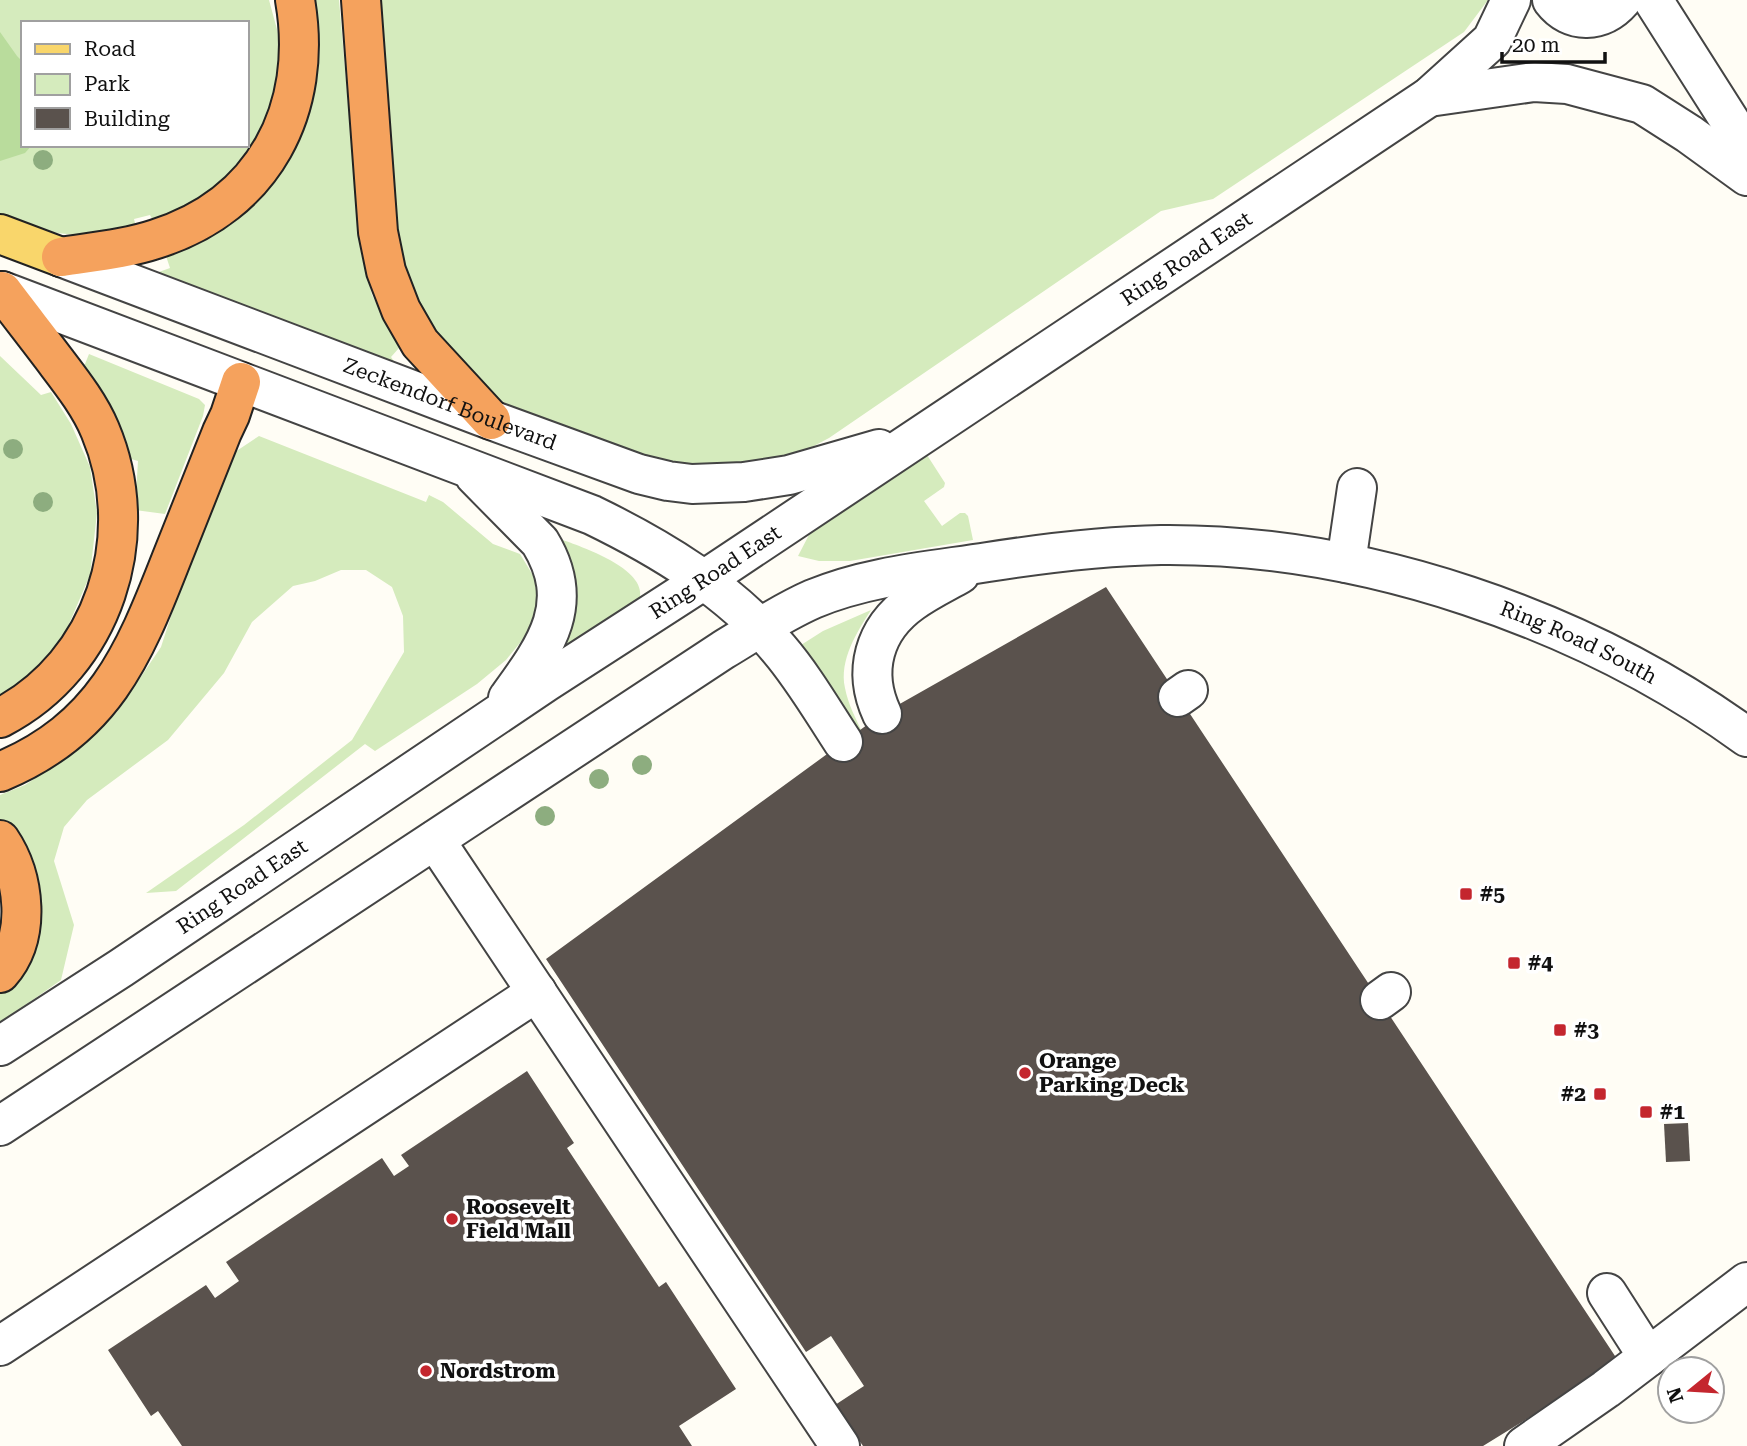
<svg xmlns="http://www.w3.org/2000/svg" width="1747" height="1446" viewBox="0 0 1747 1446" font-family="'Roboto Serif',serif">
<rect width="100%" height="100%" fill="#fffdf5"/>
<g fill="#d5ebbd" fill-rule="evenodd">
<path d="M0,0H269L281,44L274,104L246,158L200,203L156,226L150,215L134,219L137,231C101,236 67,237 31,228C21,225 10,220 0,216ZM23,23H247V145H23Z"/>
<path d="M303,0H339L361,253L372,295L399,348L391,357L396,364L156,273L170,268L166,256L196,244L222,229L257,192Z"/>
<path d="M373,0H1488L1464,32L1213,199L1161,211L829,438L795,456L708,468L646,460L508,405L455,369L433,344L440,336L430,324L422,328L396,258Z"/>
<path d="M89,354L199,399L205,405L203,416L165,514L135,510L138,461L124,457L75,367L85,364Z"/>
<path d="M0,356L41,395L51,392L71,424L90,467L97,513L90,575L63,638L21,683L0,697Z"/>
<path d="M259,436L426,502L429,495L443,502L493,544L520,554L534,577L539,607L528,633L506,660L477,684L375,751L365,744L176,891L146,893L244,825L352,740L404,652L403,616L392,587L366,570H341L315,581L293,586L252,622L224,673L168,740L87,800L64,827L54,861L74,925L61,980L0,1023V994L13,981L0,828V795L25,785L79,749L117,712L161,647L183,579L223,473L235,452Z"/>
<path d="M927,455L945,483L944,487L924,501L942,526L960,513H965L968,516L973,540L850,561H819L798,556L811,531Z"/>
<path d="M560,539C582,547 646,568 640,598L563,649L559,650Z"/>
<path d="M871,610C857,632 839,660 845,688C848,704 856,719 863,734L855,728L801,645L823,631Z"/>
</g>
<path fill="#b9dc9c" d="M0,32L17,56L23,62V145H32L25,153L0,161Z"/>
<g fill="#5a524d">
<path d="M1106,587L1619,1362L1483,1446H863L835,1405L864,1386L831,1336L806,1352L546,959L882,714Z"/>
<path d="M527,1071L574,1143L567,1148L659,1287L666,1282L736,1389L679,1426L692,1446H182L158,1411L151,1416L108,1350L206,1285L215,1298L239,1281L226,1262L382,1158L394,1176L409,1166L401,1155Z"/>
<path d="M1688,1123L1690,1161L1666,1162L1664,1124Z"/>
</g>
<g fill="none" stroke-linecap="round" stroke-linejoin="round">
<g stroke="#444" stroke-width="42">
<g id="minor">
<path d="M1552,0C1571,25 1602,23 1622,0"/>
<path d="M1653,0L1747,148"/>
<path d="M1429,97L1534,82L1567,84L1642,104L1689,134L1747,176"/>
<path id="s1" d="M61,257L491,420L639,474L668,481L692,484L744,482L789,475L879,449"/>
<path d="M2,291L592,515C660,548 730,590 779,649C803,677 822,710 843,742"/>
<path d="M475,476L540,542C578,604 545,647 508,698"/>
<path d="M1346,563L1357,488"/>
<path d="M1178,697L1188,690"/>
<path d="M882,714C862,671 874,629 912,602C927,591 944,583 960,574"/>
<path d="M435,840L840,1446"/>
<path d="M1380,1000L1391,992"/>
<path id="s2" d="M0,1046L121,968L546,682L704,580L1429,97L1492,40L1511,0"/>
<path id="s3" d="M0,1126L723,650C753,632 781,613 813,599C868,576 930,571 988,562C1046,553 1103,546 1161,545C1363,543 1584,619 1747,737"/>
<path d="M1607,1293L1648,1357"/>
<path d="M0,1346L537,992"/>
<path d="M1524,1446L1606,1389L1747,1282"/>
</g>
</g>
<g stroke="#222" stroke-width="42">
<path id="major" d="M0,234L61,257"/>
</g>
<g stroke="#222" stroke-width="42">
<g id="highway">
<path d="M361,0L378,232L386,271L401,310L420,343L491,420"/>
<path d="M61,257C93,252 126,249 156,239C264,205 314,109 295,0"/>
<path d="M0,718C104,664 145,536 100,430C90,406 73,384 57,363C39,339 20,315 2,291"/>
<path d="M0,772C103,729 133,657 171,560C188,517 205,474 222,432L230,415L241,382"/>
<path d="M0,840C25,877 32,937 0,973"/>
</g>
</g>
<use href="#minor" stroke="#fff" stroke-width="38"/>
<use href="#major" stroke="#f9d66b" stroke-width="38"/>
<use href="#highway" stroke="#f5a25d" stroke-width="38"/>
</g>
<g fill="#8dad7f">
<circle cx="43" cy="160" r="10"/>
<circle cx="13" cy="449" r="10"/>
<circle cx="43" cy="502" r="10"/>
<circle cx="642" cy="765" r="10"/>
<circle cx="599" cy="779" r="10"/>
<circle cx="545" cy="816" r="10"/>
</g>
<g fill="#c4262e" stroke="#fff" stroke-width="2.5">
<rect x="1459" y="887" width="14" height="14" rx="3.5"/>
<rect x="1507" y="956" width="14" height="14" rx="3.5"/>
<rect x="1553" y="1023" width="14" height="14" rx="3.5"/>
<circle cx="1025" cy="1073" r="7"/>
<rect x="1593" y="1087" width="14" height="14" rx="3.5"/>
<rect x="1639" y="1105" width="14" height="14" rx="3.5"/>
<circle cx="452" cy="1219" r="7"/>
<circle cx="426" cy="1371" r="7"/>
</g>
<g text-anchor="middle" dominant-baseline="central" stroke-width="7" stroke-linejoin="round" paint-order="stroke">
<g font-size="21" fill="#111" stroke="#fff">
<text stroke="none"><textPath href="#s2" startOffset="1424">Ring Road East</textPath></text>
<text stroke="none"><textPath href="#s1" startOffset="416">Zeckendorf Boulevard</textPath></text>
<text stroke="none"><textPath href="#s2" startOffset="858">Ring Road East</textPath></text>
<text stroke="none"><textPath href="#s3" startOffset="1755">Ring Road South</textPath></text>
<text stroke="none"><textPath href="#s2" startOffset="290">Ring Road East</textPath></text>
</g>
<g font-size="21" font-weight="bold" fill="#111" stroke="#fff" text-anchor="start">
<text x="1480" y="894">#5</text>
<text x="1528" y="963">#4</text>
<text x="1574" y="1030">#3</text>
<text x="1039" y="1061">Orange<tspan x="1039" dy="24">Parking Deck</tspan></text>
<text x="1586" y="1094" text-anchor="end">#2</text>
<text x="1660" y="1112">#1</text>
<text x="466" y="1207">Roosevelt<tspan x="466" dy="24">Field Mall</tspan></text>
<text x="440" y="1371">Nordstrom</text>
</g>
</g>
<rect x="21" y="21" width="228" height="126" fill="#ffffff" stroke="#a0a0a0" stroke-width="2"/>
<rect x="35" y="44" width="35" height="10" fill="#f9d66b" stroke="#a0a0a0" stroke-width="2"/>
<text x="84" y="56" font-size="21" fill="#111111">Road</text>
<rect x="35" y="74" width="35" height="21" fill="#d5ebbd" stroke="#a0a0a0" stroke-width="2"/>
<text x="84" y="91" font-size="21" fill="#111111">Park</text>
<rect x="35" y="108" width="35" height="21" fill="#5a524d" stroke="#a0a0a0" stroke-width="2"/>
<text x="84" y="126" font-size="21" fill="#111111">Building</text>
<g transform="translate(1691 1390) rotate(252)"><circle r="33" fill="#ffffff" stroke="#a0a0a0" stroke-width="2"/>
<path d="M0-5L12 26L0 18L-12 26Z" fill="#c4262e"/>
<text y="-10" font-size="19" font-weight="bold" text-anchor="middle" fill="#111111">N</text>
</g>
<path d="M1502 52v10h103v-10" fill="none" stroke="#111111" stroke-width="3.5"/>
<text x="1512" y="52" font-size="21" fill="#111111" stroke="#ffffff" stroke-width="5" paint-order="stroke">20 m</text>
</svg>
